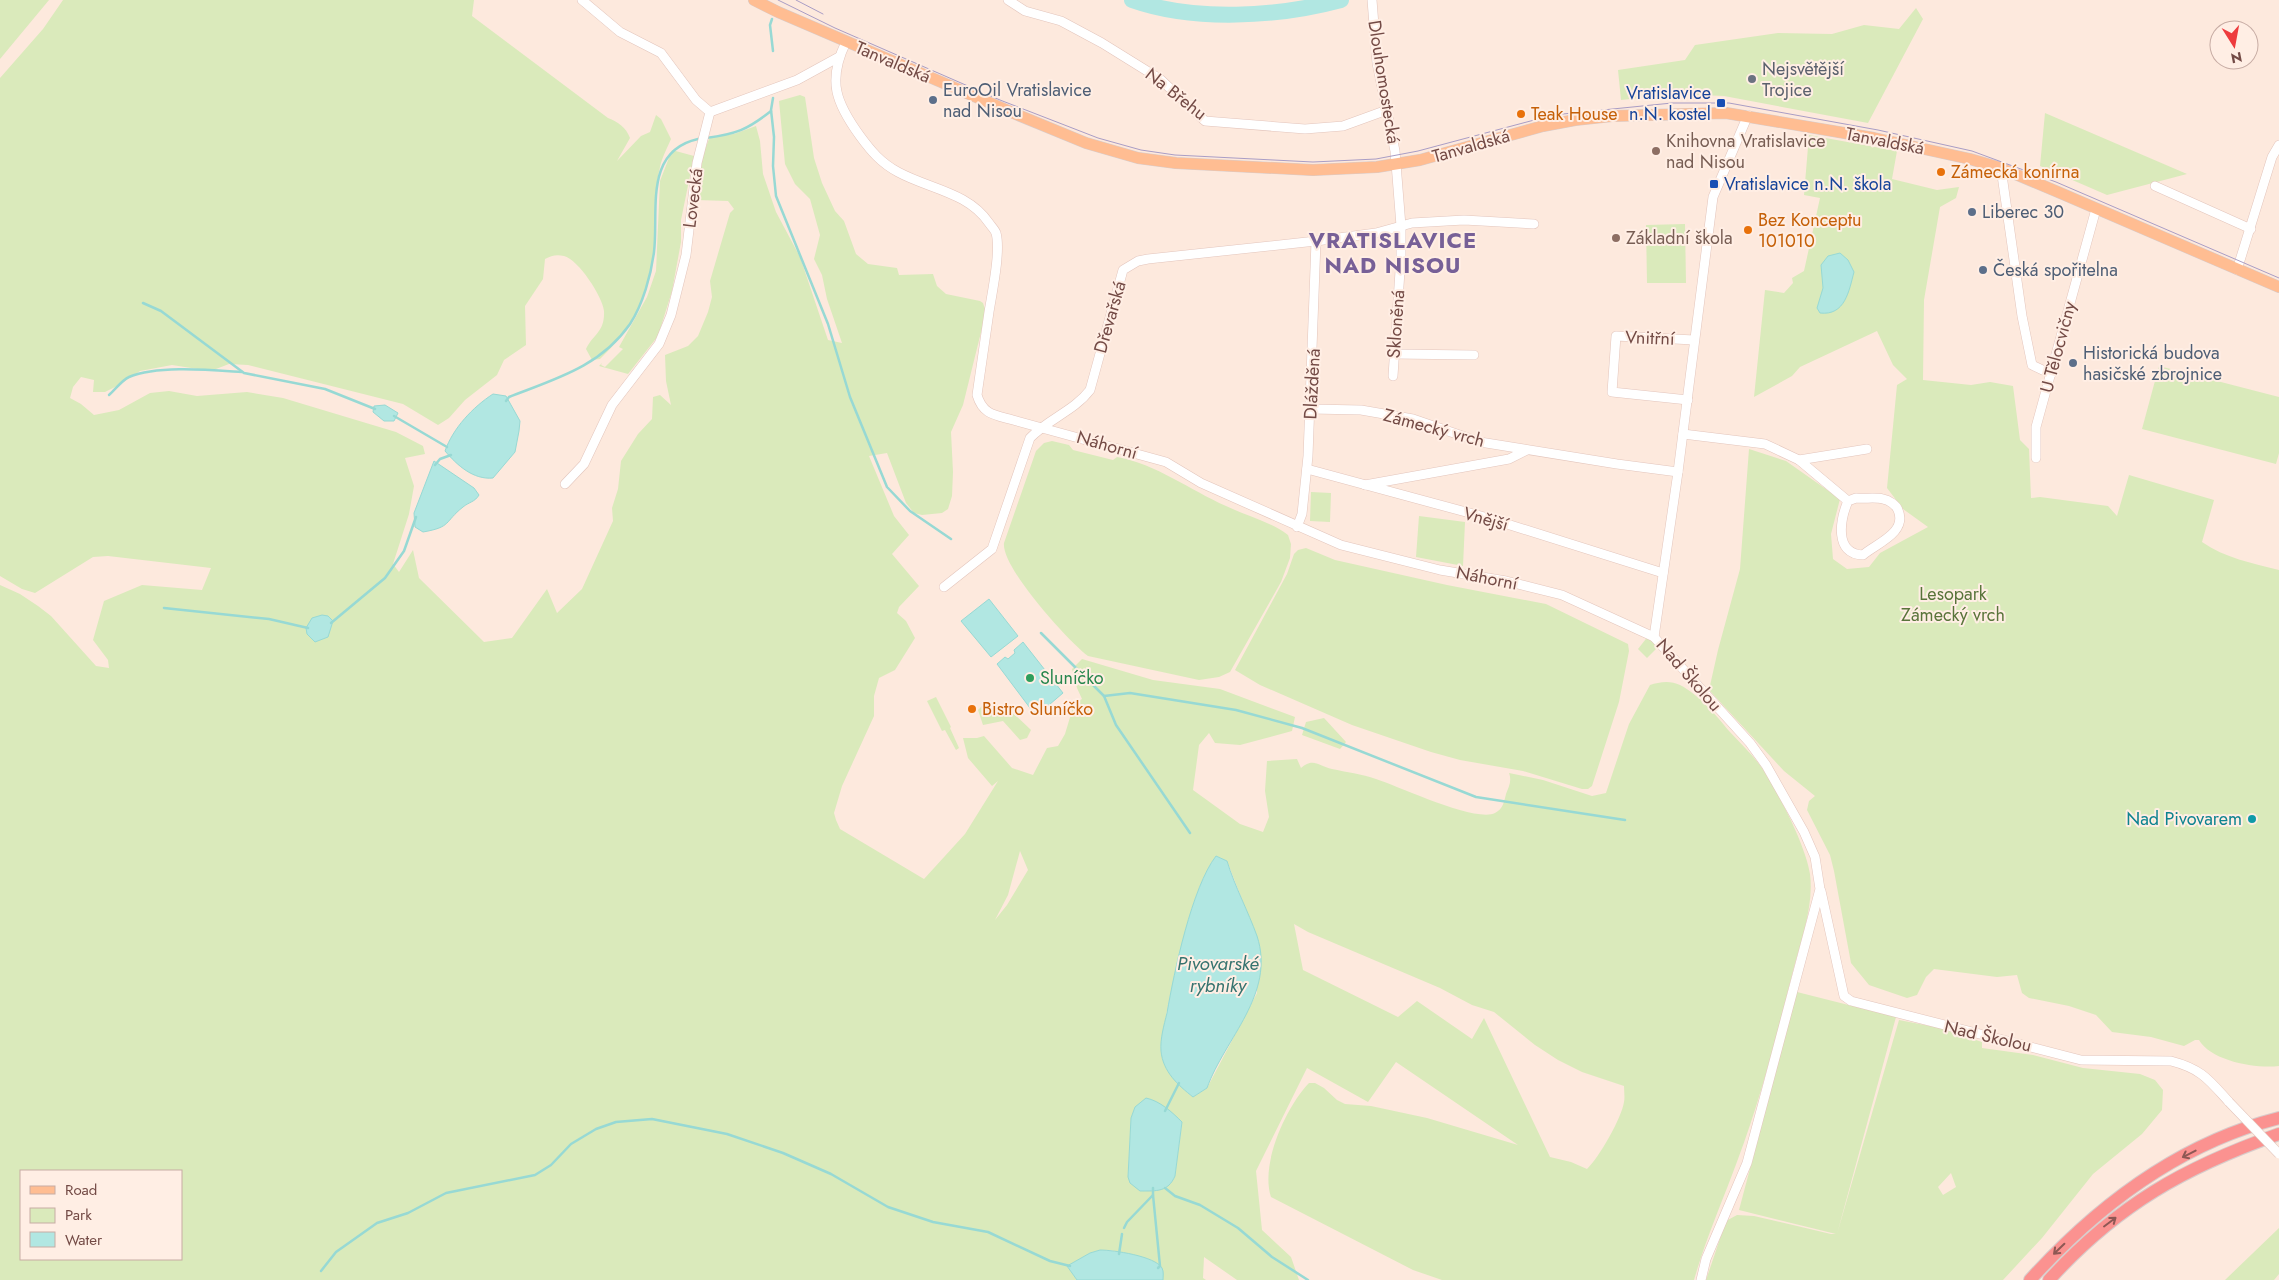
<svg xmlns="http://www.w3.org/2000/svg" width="2279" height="1280" viewBox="0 0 2279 1280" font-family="Jost,sans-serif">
<rect width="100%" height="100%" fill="#fde9dd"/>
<g fill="#daeabb" fill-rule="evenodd">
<path d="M0,0H49L0,59Z"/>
<path d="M63,0H474L472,16L608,118C618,122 626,127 630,138L617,161L641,136L650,132L656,115L661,119L671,139C667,148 662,158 660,167C653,194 657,225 654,252C650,296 631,330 600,359L592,360L586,349C593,334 605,332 604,311C603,297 578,259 564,256C556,254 551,256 545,259L543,279L525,306L526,345L504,360L497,375L465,400L449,418L438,425L403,404L248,365L229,364L216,369L204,370L172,365L140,371L119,385L105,392H93L94,380L81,377L73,387L70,398L81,404L94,415L119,410L150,393L169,391L197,396L247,392L283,398L396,432L423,446L425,454L405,458L414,486L409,514L393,564L399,572L413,550L419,578L484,642L512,638L547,589L557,613L582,589L613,521L612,508L618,489L621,461L638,434L652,419L653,397L660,395L671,405L666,381L665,355L688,346L698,336L708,312L712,297L710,281L730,213L734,209L728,201L696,200L703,155L709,139L713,136L734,134L756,126L760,141L763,174L776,212L800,257L828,340L842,343L827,299L822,275L814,259L820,235L810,199L795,184L785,164L779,101L800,95L805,97L814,158L822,183L835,211L844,221L856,254L868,264L897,268L899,275L933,274L937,286L946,294L980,301L983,303L986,312L963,405L951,432L953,472L952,496L948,509L942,513L922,515L914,513L906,503L887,453L869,456L894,516L909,535L892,554L919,586L899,607L897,613L906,621L915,638L895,670L879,678L874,696V716L842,786L834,813L836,820L840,829L924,879L965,834L998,781L992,786L968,758L963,738H977L984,736L1012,768L1033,775L1047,748L1058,746L1065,734L1074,704L1082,699L1077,688L1072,669L1082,659L1153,680L1220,689L1295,717L1292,731L1240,745L1215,743L1209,733L1199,745L1193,790L1240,824L1263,832L1269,817L1265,791L1267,761L1297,759L1301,768C1313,757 1319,766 1332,769C1346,772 1362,774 1376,779C1398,786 1476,823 1495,813C1503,809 1504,802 1506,794C1509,786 1512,781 1509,773L1543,780L1592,796L1606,793L1629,724L1650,685C1659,682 1670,680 1680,685C1698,694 1716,715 1729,731C1740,743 1753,755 1762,768C1778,792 1806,846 1810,874C1814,906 1801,940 1793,971C1777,1034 1761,1098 1738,1159C1723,1200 1706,1238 1694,1280H1442L1413,1270L1271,1197C1260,1164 1286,1107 1309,1083H1315L1324,1088L1337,1100L1345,1104L1371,1106L1427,1118L1518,1145L1396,1062L1368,1102L1307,1068L1256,1171L1262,1230L1291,1257L1299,1280H1237L1204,1257L1203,1278L1206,1280H1163V1270L1151,1260L1110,1250H1100L1090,1253L1067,1266L1077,1280H0V585L20,594L38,606L51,616L96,666L109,668L108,660L93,640L104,601L142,585L202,590L211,568L108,556L93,557L35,593L22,589L0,576V78L43,29ZM1020,851L1028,870L1007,905L995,920L1008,895ZM1216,856L1227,861L1257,938V993L1207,1088L1193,1097C1178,1085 1164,1071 1161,1051C1160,1040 1164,1027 1166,1017C1174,976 1191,888 1216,856ZM1294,924L1308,932L1440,988L1472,1005L1494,1012L1535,1045L1558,1060L1582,1072L1624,1086C1624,1091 1625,1097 1624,1102C1622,1117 1599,1158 1587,1169L1571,1162L1550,1157L1484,1018L1472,1039L1417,1001L1398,1017L1303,970ZM1135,1107C1157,1108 1166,1105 1182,1123L1175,1176C1168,1191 1156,1191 1140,1191L1128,1177L1131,1118ZM21,1171H181V1259H21Z"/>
<path d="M1916,8L1923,19L1868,123L1724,96L1677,94L1621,100L1618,70L1685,60L1695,45L1778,33L1832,34L1864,25L1899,29Z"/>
<path d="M2045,113L2187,174L2107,195L2040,166Z"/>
<path d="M1809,135L1897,151L1892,179L1937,190L1959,187L1956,198L1940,207L1924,300L1923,380L1971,385L1990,382L2013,386L2020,440L2029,449L2031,498L2040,497L2108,506L2117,516L2129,475L2214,500L2202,542C2225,558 2252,563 2279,570V1066C2256,1069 2211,1061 2199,1040H2195L2184,1046L2151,1037L2112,1032L2096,1015L2069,1006L2029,998L2022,993L2017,975L1997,977L1934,969L1926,977L1917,995L1907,998L1869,985L1851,963L1834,871L1830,855L1807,810L1809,801L1815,796L1784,771L1709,690L1718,650L1740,569L1749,449L1786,461L1840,499L1831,534L1833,559L1847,569L1869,567L1880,553L1928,527L1903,509L1887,488L1897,385L1907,379L1893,365L1877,331L1800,367L1792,376L1754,397L1765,290L1784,293L1793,283L1792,278L1804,271L1820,198L1804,195Z"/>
<path d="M672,150L694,156L681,220V242L672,291L658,336L628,374L599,366L602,363L601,365L605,367L623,349L619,347L647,297L656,271L660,181Z"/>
<path d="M1685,224L1686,283H1647L1646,225Z"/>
<path d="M2159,366L2279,397V453L2276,464L2142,429Z"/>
<path d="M1052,441L1069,445L1073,450L1113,460L1117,457C1156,464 1190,490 1226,506C1247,516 1269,521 1288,535L1291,544L1290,558L1281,582L1230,672L1219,677L1199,680L1088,656C1068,641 1001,567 1004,543L1036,451L1044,443Z"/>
<path d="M1311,492L1331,493L1330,522L1310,521Z"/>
<path d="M1419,516L1465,522L1463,566L1416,557Z"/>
<path d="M1306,548L1335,560L1447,585L1546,604L1628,644L1629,651L1619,702L1592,786L1588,789H1582L1523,771L1460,760L1431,752L1352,725L1260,685L1235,670L1287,574L1294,554L1298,550Z"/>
<path d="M1649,635L1659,646L1647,658L1638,649Z"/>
<path d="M936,697L951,727L950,728L959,748L956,750L945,730L942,731L927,701Z"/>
<path d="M986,702C1006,704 1017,717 1031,730L1027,738L1020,740L1003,721L983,725L978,710Z"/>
<path d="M1324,718L1346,742L1340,749L1302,735L1306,722Z"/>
<path d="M1797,992L1896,1017L1837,1234L1899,1020L1940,1028L1982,1042V1048L2033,1055L2083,1068L2140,1074L2155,1080L2163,1090L2162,1110L2142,1134L2093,1174L2042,1238L2003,1280H1706L1726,1221L1737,1215L1754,1216L1831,1234H1836L1739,1210ZM1951,1173L1956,1187L1943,1195L1938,1187Z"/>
<path d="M2279,1228V1274L2274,1280H2225Z"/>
</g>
<g fill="#b1e7e2" stroke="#97d9d4">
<path d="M1840,253L1848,260L1854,272C1849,291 1845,316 1820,313L1817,308L1823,288L1821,265L1828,256Z"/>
<path d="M493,394L506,396L520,421L519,431L515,452L493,478C473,480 457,465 445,451C453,428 473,407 493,394Z"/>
<path d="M385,405L398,413L394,421H384L373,412L374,406Z"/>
<path d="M434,461L474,488L479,495C475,502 469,502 463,507C444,522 452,527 423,532L415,527L414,513Z"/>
<path d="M989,599L1018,636L991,657L961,621Z"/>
<path d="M322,615L328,616L333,621L328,637L315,642L307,634L306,628L312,618Z"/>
<path d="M1023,642L1063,693L1036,716L997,664L1005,657L1008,659L1015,653L1014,650Z"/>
<path d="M1216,856L1227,861C1235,887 1248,911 1257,936C1276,994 1225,1038 1207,1088L1193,1097C1178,1085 1163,1072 1161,1051C1160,1039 1164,1025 1167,1013C1174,972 1192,887 1216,856Z"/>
<path d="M1146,1098C1160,1101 1172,1112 1182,1122L1175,1176C1168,1192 1157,1191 1140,1191L1130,1183L1128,1177L1131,1118L1135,1107Z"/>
<path d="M1100,1250C1113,1250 1155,1256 1162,1268C1164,1272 1163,1276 1163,1280H1077L1067,1266L1090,1253Z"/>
</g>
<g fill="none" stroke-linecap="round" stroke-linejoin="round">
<g stroke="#97d9d4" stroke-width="2.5">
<path d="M772,19L770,25L773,51"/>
<path d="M773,98L771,110L774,137L773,166L776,196L828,324L850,397L887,487L910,511L951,539"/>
<path d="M706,138C736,134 747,130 771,111"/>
<path d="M143,303L161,311L244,373L325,389L375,409"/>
<path d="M109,395C115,390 122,380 129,377C158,365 211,370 242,372"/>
<path d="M506,401L509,397C555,379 600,367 630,324C643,304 651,275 654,252C659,212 643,151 698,139"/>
<path d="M394,416L447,447"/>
<path d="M435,465L440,459L451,455"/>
<path d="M164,608L269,619L308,628"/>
<path d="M331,623L385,578L404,551L416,517"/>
<path d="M1041,633L1104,696L1116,725L1190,833"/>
<path d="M1104,696L1130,693L1236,710L1302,728L1476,797L1625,820"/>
<path d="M1165,1111L1179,1083"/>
<path d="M1165,1188L1175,1196L1200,1205L1238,1228L1272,1257L1308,1280"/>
<path d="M1153,1195L1160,1266L1158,1268"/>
<path d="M1124,1228L1127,1222L1153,1195V1188"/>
<path d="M1119,1254L1122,1234"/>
<path d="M321,1271L336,1252L377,1223L408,1213L446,1193L535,1175L551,1165L571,1144L596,1129L616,1122L652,1119L727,1134L783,1153L831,1174L888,1207L933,1222L988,1232L1050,1261L1070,1266"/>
</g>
<path stroke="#b1e7e2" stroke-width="16" d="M1132,0C1194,22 1278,17 1341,0"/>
<g stroke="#e3c5bc" stroke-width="10">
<g id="minor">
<path d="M582,0L620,32L661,53L696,100L710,112"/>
<path d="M1008,0L1025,11L1061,21L1102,43L1160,79L1205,121L1305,129L1343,126L1387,110"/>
<path d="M1372,0L1377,63L1395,151L1401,226V256L1393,376"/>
<path d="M846,42C827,81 836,103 860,136C871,151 881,163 898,172C929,189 968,192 989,223C991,226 995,230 996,233C1001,251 992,293 989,312C985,340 981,368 977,395C983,415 995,415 1013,420L1166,462L1201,483L1341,545L1440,570L1506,581L1562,595L1654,637L1750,743L1766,765L1804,832L1815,857L1820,889L1747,1163L1706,1259L1701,1280"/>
<path d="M710,112L797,80L839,57"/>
<path d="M2001,168L2022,316L2032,365L2051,374"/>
<path d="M2155,186L2251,229"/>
<path d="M2237,270L2272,157L2279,145"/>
<path d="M1394,354L1474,355"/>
<path d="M1688,400L1612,392L1616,336L1694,340"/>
<path d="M1311,409L1361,410L1413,419L1480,442L1617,464L1678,472"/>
<path d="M1683,434L1765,444L1799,460L1867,449"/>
<path d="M2036,458V427L2096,209"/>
<path d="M1799,460L1848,501"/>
<path d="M1307,469L1488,518L1663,573"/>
<path d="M565,484L584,464L612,405L659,344L671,315L686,255L697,163L710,112"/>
<path d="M1365,485L1509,459L1527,450"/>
<path d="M1856,498C1865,499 1875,497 1883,499C1889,500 1896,505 1898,510C1908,533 1875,544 1863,555C1834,554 1840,520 1848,501Z"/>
<path d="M1297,527L1302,514L1308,456L1316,241"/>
<path d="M944,587L992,549L1030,438C1048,419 1074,411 1090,390L1123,270L1138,261L1148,259L1316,241L1376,233L1412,223L1464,220L1534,224"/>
<path d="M1654,637L1678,472L1713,197L1748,115"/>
<path d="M1821,891L1844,996L1851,1001L2081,1060L2171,1061C2202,1069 2209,1080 2229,1102"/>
</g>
</g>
<g stroke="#d8cccb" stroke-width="12">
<path id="major" d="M754,0L778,12L1018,115L1086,143L1138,158L1176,163L1313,170L1377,167L1420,160L1543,126L1575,120L1612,116L1726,113L1874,138L1970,159L2001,168L2058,192L2279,287"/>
</g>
<g stroke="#d8cccb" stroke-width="14">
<g id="highway">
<path d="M2030,1280C2097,1206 2180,1143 2279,1118"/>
<path d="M2049,1280C2117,1205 2185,1167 2279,1134"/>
</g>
</g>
<use href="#minor" stroke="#fff" stroke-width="9"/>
<use href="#major" stroke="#ffbd92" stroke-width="11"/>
<use href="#highway" stroke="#fb9290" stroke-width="12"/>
<g stroke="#a99dc5" stroke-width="1">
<path d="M778,0L835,28L1000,100L1098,138L1141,150L1175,155L1313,162L1376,159L1418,151L1553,115L1672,103H1729L1878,130L1972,151L2056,182L2279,278"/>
<path d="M796,0L823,14"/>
</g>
<g stroke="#e3c5bc" stroke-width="10" stroke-linecap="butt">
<path id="minor-bridge" d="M2229,1102L2279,1154"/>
</g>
<use href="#minor-bridge" stroke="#fff" stroke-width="9"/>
</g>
<defs><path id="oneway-shaft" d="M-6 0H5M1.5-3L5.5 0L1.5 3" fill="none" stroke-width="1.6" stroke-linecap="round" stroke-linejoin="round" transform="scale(1.25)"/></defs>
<g stroke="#8e5854">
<use href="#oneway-shaft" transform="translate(2189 1154) rotate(153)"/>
<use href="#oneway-shaft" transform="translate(2110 1222) rotate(-37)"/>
<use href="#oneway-shaft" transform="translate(2059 1249) rotate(136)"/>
</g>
<circle fill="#6b7280" stroke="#ffeee4" stroke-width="2" cx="1752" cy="79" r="5"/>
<g fill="#5c6f8a" stroke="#ffeee4" stroke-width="2">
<circle cx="933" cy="100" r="5"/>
<circle cx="1972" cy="212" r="5"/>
<circle cx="1983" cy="270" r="5"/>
<circle cx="2073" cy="363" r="5"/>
</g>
<g fill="#1a4fb4" stroke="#ffeee4" stroke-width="2">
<rect x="1716" y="98" width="10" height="10" rx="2.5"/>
<rect x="1709" y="179" width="10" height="10" rx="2.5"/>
</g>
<g fill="#e8710a" stroke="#ffeee4" stroke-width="2">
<circle cx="1521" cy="114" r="5"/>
<circle cx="1941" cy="172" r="5"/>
<circle cx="1748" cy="230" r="5"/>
<circle cx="972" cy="709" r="5"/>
</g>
<g fill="#8d6e63" stroke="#ffeee4" stroke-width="2">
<circle cx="1656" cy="151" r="5"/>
<circle cx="1616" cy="238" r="5"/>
</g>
<circle fill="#2e9e5b" stroke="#ffeee4" stroke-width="2" cx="1030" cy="678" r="5"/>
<circle fill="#0f9aa8" stroke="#ffeee4" stroke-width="2" cx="2252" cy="819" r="5"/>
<g text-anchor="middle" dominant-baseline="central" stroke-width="4" stroke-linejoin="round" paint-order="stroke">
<g font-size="18" fill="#734a45" stroke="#ffeee4">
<text transform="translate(893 62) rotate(23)">Tanvaldská</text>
<text transform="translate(1384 82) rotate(81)">Dlouhomostecká</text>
<text transform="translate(1176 94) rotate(38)">Na Břehu</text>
<text transform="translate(1885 141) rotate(11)">Tanvaldská</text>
<text transform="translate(1471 146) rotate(-16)">Tanvaldská</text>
<text transform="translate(693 198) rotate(-83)">Lovecká</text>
<text transform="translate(1110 317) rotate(-74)">Dřevařská</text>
<text transform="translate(1396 324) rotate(-86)">Skloněná</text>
<text transform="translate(1650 338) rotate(2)">Vnitřní</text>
<text transform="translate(2058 347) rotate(-75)">U Tělocvičny</text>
<text transform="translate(1312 384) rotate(-87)">Dlážděná</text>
<text transform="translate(1434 428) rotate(15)">Zámecký vrch</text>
<text transform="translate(1107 445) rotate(16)">Náhorní</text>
<text transform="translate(1486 519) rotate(16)">Vnější</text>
<text transform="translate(1487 578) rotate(11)">Náhorní</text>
<text transform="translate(1689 675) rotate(49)">Nad Školou</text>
<text transform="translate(1988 1036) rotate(13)">Nad Školou</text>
</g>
<g font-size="18" fill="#5b616d" stroke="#ffeee4" text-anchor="start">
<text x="1762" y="69">Nejsvětější<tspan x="1762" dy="21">Trojice</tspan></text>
</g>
<g font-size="18" fill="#4e5e75" stroke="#ffeee4" text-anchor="start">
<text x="943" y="90">EuroOil Vratislavice<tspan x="943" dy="21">nad Nisou</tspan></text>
<text x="1982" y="212">Liberec 30</text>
<text x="1993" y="270">Česká spořitelna</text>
<text x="2083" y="353">Historická budova<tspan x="2083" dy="21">hasičské zbrojnice</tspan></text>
</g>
<g font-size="18" fill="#164399" stroke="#ffeee4" text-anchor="end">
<text x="1711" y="93">Vratislavice<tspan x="1711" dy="21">n.N. kostel</tspan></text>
<text x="1724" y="184" text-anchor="start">Vratislavice n.N. škola</text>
</g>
<g font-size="18" fill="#c56008" stroke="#ffeee4" text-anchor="start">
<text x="1531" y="114">Teak House</text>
<text x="1951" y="172">Zámecká konírna</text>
<text x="1758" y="220">Bez Konceptu<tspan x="1758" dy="21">101010</tspan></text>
<text x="982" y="709">Bistro Sluníčko</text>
</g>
<g font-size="18" fill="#785e54" stroke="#ffeee4" text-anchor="start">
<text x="1666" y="141">Knihovna Vratislavice<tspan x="1666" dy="21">nad Nisou</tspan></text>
<text x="1626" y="238">Základní škola</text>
</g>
<g font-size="18" fill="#59743a" stroke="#ffeee4">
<text x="1953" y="594">Lesopark<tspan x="1953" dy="21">Zámecký vrch</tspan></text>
</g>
<g font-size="18" fill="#27864d" stroke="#ffeee4" text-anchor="start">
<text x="1040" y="678">Sluníčko</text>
</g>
<g font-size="18" fill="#0d838f" stroke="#ffeee4" text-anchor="end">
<text x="2242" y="819">Nad Pivovarem</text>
</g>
<g font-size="19" font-style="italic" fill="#36736f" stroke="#ffeee4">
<text x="1218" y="963">Pivovarské<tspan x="1218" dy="22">rybníky</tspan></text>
</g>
<g font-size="22" font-weight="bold" letter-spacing="1" fill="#776097" stroke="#ffeee4">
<text x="1393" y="240">VRATISLAVICE<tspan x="1393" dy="25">NAD NISOU</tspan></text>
</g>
</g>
<rect x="20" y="1170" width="162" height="90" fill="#ffeee4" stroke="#c7aca4"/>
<rect x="30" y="1186" width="25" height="8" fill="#ffbd92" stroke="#c7aca4"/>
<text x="65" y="1195" font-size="15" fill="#734a45">Road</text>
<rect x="30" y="1208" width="25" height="15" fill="#daeabb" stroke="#c7aca4"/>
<text x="65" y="1220" font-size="15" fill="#734a45">Park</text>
<rect x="30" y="1232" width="25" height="15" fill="#b1e7e2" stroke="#c7aca4"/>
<text x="65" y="1245" font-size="15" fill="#734a45">Water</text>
<g transform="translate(2234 45) rotate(169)"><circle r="24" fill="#ffeee4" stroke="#c7aca4"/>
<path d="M0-4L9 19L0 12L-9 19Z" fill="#ee3b3d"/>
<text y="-8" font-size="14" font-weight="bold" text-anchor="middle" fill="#734a45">N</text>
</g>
</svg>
